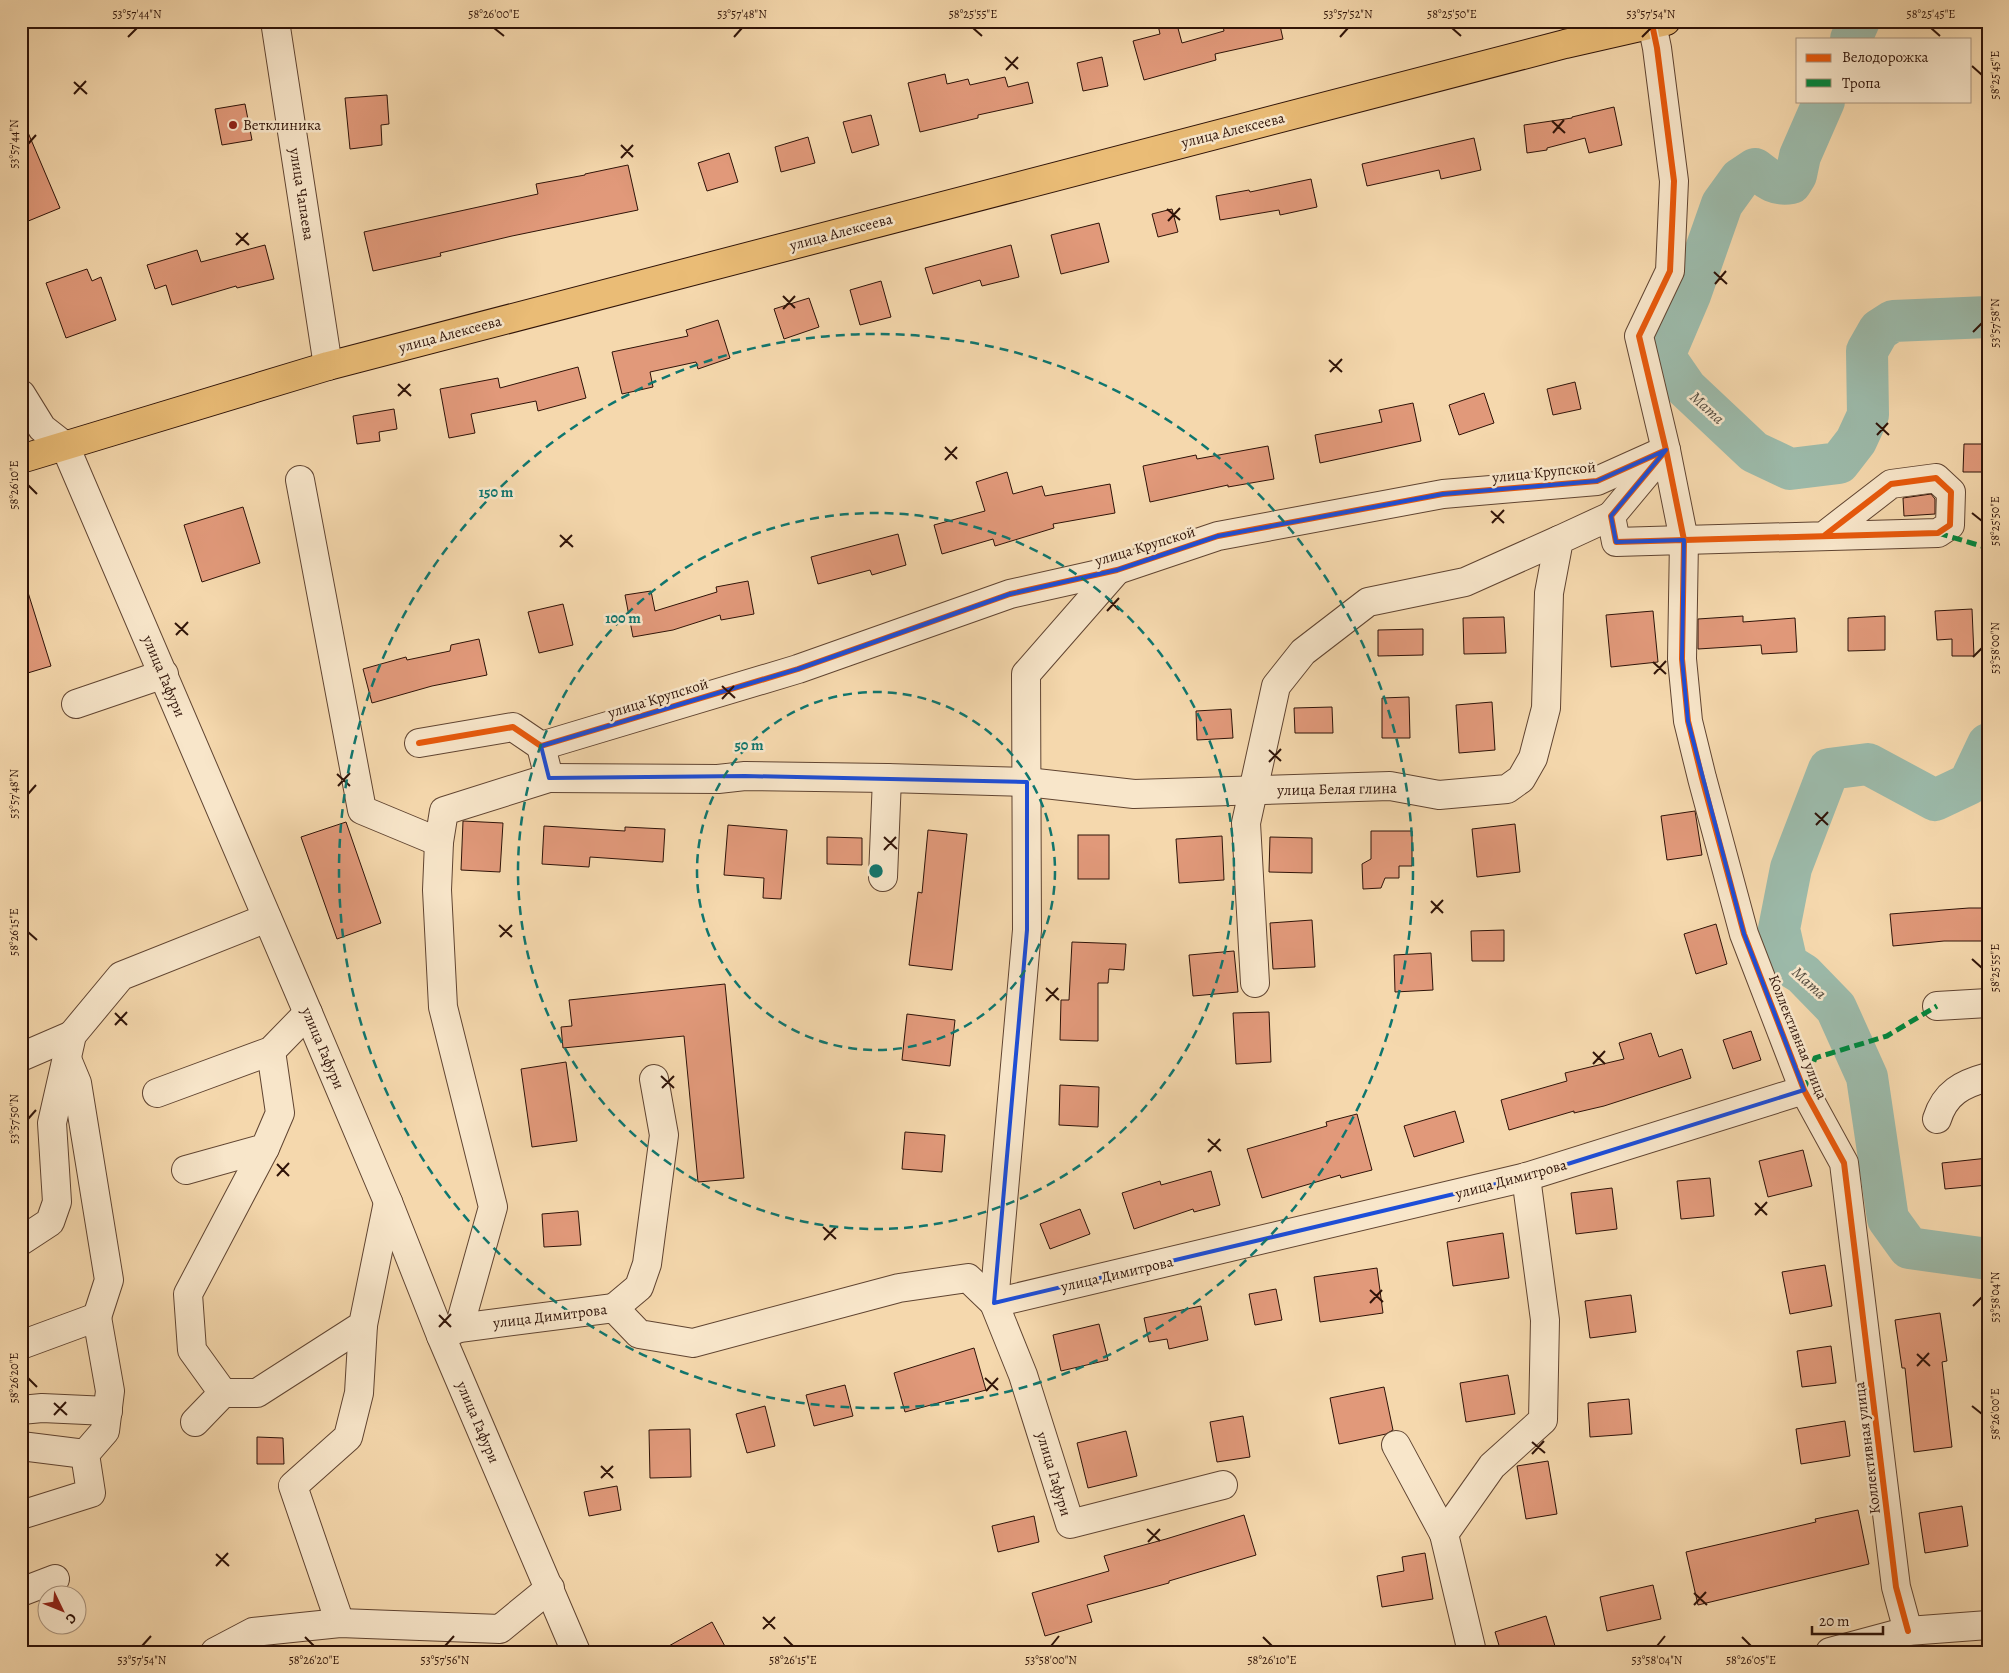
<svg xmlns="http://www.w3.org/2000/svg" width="2009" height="1673" viewBox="0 0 2009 1673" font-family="Alegreya,serif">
<rect width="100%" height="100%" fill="#f5d8ad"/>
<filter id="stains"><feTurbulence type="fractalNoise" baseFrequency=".004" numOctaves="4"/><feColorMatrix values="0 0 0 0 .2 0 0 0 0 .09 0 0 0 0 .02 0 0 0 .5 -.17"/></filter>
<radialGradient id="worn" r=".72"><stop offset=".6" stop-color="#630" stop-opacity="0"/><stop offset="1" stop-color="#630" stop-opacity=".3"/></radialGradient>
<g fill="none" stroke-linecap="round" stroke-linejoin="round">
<g stroke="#9cbaaa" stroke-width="42">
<path d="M1851,39L1859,21"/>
<path d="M1824,101L1800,156L1796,175L1791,183C1775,186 1767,178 1755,169L1740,179L1722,204L1690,295L1664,356L1686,388L1754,452L1790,469L1839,463L1856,441L1868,415L1867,351L1879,330L1893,321L1988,317"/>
<path d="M1988,744L1969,784L1935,800L1868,764L1829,769L1791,868L1779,929L1787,964L1803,974L1836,1008L1867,1077L1888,1219L1909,1248L1988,1259"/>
</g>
</g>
<g fill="#e1997a" stroke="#2f1308">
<path d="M1157,21H1176L1182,43L1224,31L1222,21H1279L1283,39L1215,54L1216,60L1144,80L1133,41L1160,34Z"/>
<path d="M1102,57L1108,86L1083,91L1077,63Z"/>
<path d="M945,74L947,84L968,79L970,85L1005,77L1008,87L1028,82L1033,103L978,115V118L920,132L908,83Z"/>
<path d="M387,95L389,124L381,125L382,145L350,149L345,98Z"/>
<path d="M245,104L252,140L222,145L215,109Z"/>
<path d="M1614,107L1622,145L1589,153L1585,138L1547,148V150L1527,153L1524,125L1572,118V117Z"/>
<path d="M871,115L879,145L852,153L843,122Z"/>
<path d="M21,116L60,208L21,224Z"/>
<path d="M808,137L815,163L781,172L775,147Z"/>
<path d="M1474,138L1481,170L1441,179L1439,170L1367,186L1362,164Z"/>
<path d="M729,153L738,182L707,191L698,163Z"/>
<path d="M628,165L638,210L512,236L440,253L441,256L373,271L364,232L538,194L536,184L585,175V174Z"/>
<path d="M1311,179L1317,207L1280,215L1279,210L1220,220L1216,196L1249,190L1250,192Z"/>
<path d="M1172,209L1178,232L1158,237L1152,214Z"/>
<path d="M1099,223L1109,262L1061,274L1051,235Z"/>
<path d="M265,245L274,279L237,288L236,286L172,305L166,285L155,289L147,265L197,250L201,262Z"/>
<path d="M1011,245L1019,277L982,286L980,280L933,294L925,268Z"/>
<path d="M87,269L92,281L101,277L116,320L66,338L46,283Z"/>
<path d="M881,281L891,317L860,325L850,290Z"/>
<path d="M809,298L819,327L784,339L774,309Z"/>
<path d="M718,320L730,358L698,369L696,362L650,372L653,387L622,394L612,352L688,336L686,330Z"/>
<path d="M578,367L586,398L538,411L536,401L471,414L475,433L449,438L440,389L498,378L500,388Z"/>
<path d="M1575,382L1581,409L1553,415L1547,389Z"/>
<path d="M1484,393L1494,423L1459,435L1449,405Z"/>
<path d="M1413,403L1421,441L1320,463L1315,435L1382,422L1379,410Z"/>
<path d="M394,409L397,429L379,432L380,441L357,444L353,416Z"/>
<path d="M1964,444H1988V472H1963Z"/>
<path d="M1268,446L1274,479L1228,487V485L1150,502L1143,466L1196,455L1197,459Z"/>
<path d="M1007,472L1013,494L1042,486L1045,496L1110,484L1115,513L1053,524L1054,528L995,546L993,539L942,554L934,525L985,511L976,482Z"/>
<path d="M1931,494L1935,499V514L1904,516L1903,498Z"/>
<path d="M243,507L260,563L202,582L184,525Z"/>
<path d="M898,534L906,565L872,575L870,570L818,584L811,557Z"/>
<path d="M748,581L754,614L721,620L720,615L673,630L633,637L625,595L651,591L655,611L717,592L716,587Z"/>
<path d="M21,586H26L51,666L21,675Z"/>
<path d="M563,604L573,645L539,653L528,612Z"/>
<path d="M1972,609L1974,656H1952V639L1937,640L1935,611Z"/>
<path d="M1653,611L1658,662L1611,667L1606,615Z"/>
<path d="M1743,616V622L1795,618L1797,652L1762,654L1761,645L1698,649V619Z"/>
<path d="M1885,616V650L1848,651V618Z"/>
<path d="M1504,617L1506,653L1464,654L1463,618Z"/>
<path d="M1423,629V655L1378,656V630Z"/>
<path d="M479,639L487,675L432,686L372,703L363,669L406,657L407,660L450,651L451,645Z"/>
<path d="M1409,697L1410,738H1382V698Z"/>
<path d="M1492,702L1495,750L1459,753L1456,705Z"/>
<path d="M1332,707L1333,733H1295L1294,708Z"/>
<path d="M1231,709L1233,738L1197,740L1196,711Z"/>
<path d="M1695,811L1702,855L1667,860L1661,816Z"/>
<path d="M463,821L503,823L500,872L461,870Z"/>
<path d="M346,822L381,923L337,939L301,837Z"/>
<path d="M1515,824L1520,872L1477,877L1472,829Z"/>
<path d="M728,825L787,830L781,899L763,898L764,878L724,875Z"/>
<path d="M544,826L625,831V827L665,829L663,862L590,857L589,867L542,864Z"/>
<path d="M928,830L967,834L952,970L909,965L918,892L922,893Z"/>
<path d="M1371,831H1412V866H1399V878H1385L1381,888L1363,889L1362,864L1371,859Z"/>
<rect x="1078" y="835" width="31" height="44"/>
<path d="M1222,836L1224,880L1179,883L1176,839Z"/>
<path d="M827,837L862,838V865L827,864Z"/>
<path d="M1270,837L1312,838V873L1269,872Z"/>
<path d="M1969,908H1987L1986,941H1944L1893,946L1890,914Z"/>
<path d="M1312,920L1315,967L1273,969L1270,923Z"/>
<path d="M1716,924L1727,964L1696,974L1684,934Z"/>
<path d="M1504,930V961H1472L1471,931Z"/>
<path d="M1072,942L1126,944L1124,970L1109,969L1108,983H1098V1041L1060,1040L1061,1000H1069Z"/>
<path d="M1234,951L1238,992L1193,996L1189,955Z"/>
<path d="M1431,953L1433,990L1395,992L1394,955Z"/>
<path d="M725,984L744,1178L698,1182L684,1036L563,1048L561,1027L572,1026L569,1000Z"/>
<path d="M1269,1012L1271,1062L1236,1064L1233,1013Z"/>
<path d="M907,1014L955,1020L950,1066L902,1060Z"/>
<path d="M1751,1031L1761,1060L1733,1069L1723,1040Z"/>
<path d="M1651,1033L1659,1057L1682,1049L1691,1078L1604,1106L1574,1113V1111L1509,1130L1501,1100L1567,1081L1565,1073L1624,1059L1619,1043Z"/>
<path d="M566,1062L577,1141L532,1147L521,1069Z"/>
<path d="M1060,1085L1099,1087L1098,1127L1059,1125Z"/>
<path d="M1455,1111L1464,1142L1414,1157L1404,1126Z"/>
<path d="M1357,1114L1372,1170L1341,1178L1340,1175L1262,1198L1247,1149L1327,1126L1326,1122Z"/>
<path d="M905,1132L945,1135L942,1172L902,1169Z"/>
<path d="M1803,1150L1812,1186L1768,1197L1759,1161Z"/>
<path d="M1988,1158V1185L1945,1189L1942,1163Z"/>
<path d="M1211,1171L1220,1205L1194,1212L1193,1209L1134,1229L1122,1193L1160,1181L1161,1185Z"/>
<path d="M1710,1178L1714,1216L1681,1219L1677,1181Z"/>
<path d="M1612,1188L1617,1229L1576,1234L1571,1193Z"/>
<path d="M1080,1209L1090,1234L1050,1249L1040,1224Z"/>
<path d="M578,1211L581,1245L544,1247L542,1214Z"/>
<path d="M1503,1233L1509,1278L1453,1286L1447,1242Z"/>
<path d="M1825,1265L1832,1306L1790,1314L1782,1272Z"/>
<path d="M1377,1268L1383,1313L1320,1322L1314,1277Z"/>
<path d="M1276,1289L1282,1320L1255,1325L1249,1294Z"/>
<path d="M1631,1295L1636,1332L1590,1338L1585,1301Z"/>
<path d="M1201,1306L1208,1340L1169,1349L1167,1339L1149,1342L1144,1318Z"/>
<path d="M1940,1313L1947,1361L1942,1362L1952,1447L1914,1452L1905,1368H1902L1895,1320Z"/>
<path d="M1099,1324L1108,1360L1061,1371L1053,1335Z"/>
<path d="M1831,1346L1836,1383L1802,1387L1797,1351Z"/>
<path d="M974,1348L986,1390L905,1412L894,1373Z"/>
<path d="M1508,1375L1515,1414L1466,1422L1460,1383Z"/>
<path d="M845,1385L853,1416L814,1426L806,1395Z"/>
<path d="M1384,1387L1393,1430L1386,1434L1339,1444L1330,1398Z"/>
<path d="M1629,1399L1632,1434L1590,1437L1588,1403Z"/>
<path d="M765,1406L775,1446L747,1453L736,1414Z"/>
<path d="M1243,1416L1250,1457L1217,1462L1210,1422Z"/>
<path d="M1845,1421L1850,1456L1801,1464L1796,1429Z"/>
<path d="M690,1429L691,1477L650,1478L649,1430Z"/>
<path d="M1126,1431L1137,1476L1088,1488L1077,1443Z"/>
<path d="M257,1437L283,1438L284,1464H257Z"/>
<path d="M1548,1461L1557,1514L1526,1519L1517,1466Z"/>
<path d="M617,1486L621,1510L589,1516L584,1492Z"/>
<path d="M1962,1506L1968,1546L1925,1553L1919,1513Z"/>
<path d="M1858,1510L1869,1564L1698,1605L1686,1552L1816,1522L1815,1519Z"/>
<path d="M1244,1515L1256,1555L1169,1581V1583L1087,1605L1092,1622L1045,1636L1032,1593L1109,1571L1104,1556L1166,1539Z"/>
<path d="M1034,1516L1039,1542L998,1552L992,1526Z"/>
<path d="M1425,1553L1433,1599L1382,1607L1377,1576L1404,1571L1402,1557Z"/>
<path d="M1653,1585L1661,1619L1607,1631L1600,1597Z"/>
<path d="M1546,1616L1555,1646L1536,1652H1501L1495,1632Z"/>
<path d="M712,1622L728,1652H658Z"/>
</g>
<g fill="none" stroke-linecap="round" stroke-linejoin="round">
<g stroke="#604431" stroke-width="30">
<g id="minor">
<path d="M275,21L328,366"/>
<path d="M1652,24L1657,48L1674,181L1670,271L1639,336L1666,450L1611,516L1616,542L1684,540L1682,659L1688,721L1702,778L1744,934L1804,1090L1844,1163L1896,1587L1908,1631"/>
<path d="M21,394L42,428L65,446L308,1013L388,1202L441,1336L576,1652"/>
<path d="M300,480L362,810L439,842"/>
<path d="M1117,570L1026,674L1027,930L994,1303L1023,1375L1070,1524L1223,1485"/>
<path d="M76,704L164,674"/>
<path d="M419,743L513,727L541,746L798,669L1010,594L1117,570L1218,536L1443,494L1597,481L1666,450L1684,540L1938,533L1950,525L1951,492L1936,478L1891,484L1825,535"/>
<path d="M549,778L718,779L745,776L887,778"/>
<path d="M883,877L887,778L1027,782L1134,794L1390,786L1439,795L1507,789L1521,779L1533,758L1546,708L1549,593L1559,540L1611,516"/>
<path d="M1255,983L1246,823L1276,686L1303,652L1368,602L1465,582L1559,540"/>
<path d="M1937,1006L1988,1003"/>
<path d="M21,1057L72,1035"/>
<path d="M67,1059L77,1083L109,1280L97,1317"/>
<path d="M157,1093L271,1051L308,1013"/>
<path d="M1937,1119C1945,1093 1962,1084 1988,1077"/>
<path d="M186,1170L265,1148L280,1113L271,1051"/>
<path d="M21,1241L50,1222L57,1202L52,1123L72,1035L121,976L267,918"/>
<path d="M614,1308L639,1287L647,1264L664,1135L654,1079"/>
<path d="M459,1328L493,1207L443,1007L437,890L439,842L444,811L549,778L541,746"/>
<path d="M441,1336L459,1328L614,1308L639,1334L693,1343L899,1288L968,1278L994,1303L1526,1177L1804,1090"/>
<path d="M21,1345L97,1317L110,1391L105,1431L85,1454L91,1493L21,1515"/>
<path d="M223,1393H257L363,1325L388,1202"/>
<path d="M21,1410L42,1408L108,1411"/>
<path d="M195,1422L223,1393L192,1350L188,1294L265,1148"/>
<path d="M1396,1445L1444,1534"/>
<path d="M21,1446L85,1454"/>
<path d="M21,1592L55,1579"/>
<path d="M340,1623L293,1486L348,1437L359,1393L363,1325"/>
<path d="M215,1652L253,1632L340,1623L500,1629L550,1588"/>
<path d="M1472,1652L1444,1534L1492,1466L1543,1420L1545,1320L1526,1177"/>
<path d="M1830,1652L1908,1631L1988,1625"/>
</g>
</g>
<g stroke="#2f1308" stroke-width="30">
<path id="major" d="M21,459L328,366L1565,44L1666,21"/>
</g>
<use href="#minor" stroke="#f8e6ca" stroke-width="28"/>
<use href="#major" stroke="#eabc76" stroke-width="28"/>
<g stroke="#00873e" stroke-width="5" stroke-dasharray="10 5" stroke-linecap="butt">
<path d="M1938,533L1988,548"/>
<path d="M1804,1090L1815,1058L1887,1036L1937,1006"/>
</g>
<g stroke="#f8e6ca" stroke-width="9">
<g id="cycleway">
<path d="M1652,24L1657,48L1674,181L1670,271L1639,336L1666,450L1611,516L1616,542L1684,540L1682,659L1688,721L1702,778L1744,934L1804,1090L1844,1163L1896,1587L1908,1631"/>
<path d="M419,743L513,727L541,746L798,669L1010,594L1117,570L1218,536L1443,494L1597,481L1666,450L1684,540L1938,533L1950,525L1951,492L1936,478L1891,484L1825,535"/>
</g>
</g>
<use href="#cycleway" stroke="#e8590c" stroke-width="6"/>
</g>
<path fill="none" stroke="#1d4ed8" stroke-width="4" stroke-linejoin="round" d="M1666,450L1611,516L1616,542L1684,540L1682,659L1688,721L1744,934L1804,1090L1526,1177L994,1303L1027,930V782L745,776L549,778L541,746L798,669L1010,594L1117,570L1218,536L1443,494L1597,481Z"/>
<path fill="none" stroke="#2f1308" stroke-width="2" d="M494,28L504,36M973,28L982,36M1452,28L1461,36M1931,28L1940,36M128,37L137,28M734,37L742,28M1340,37L1348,28M1642,37L1651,28M1005,57L1018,69M1972,66L1982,75M1006,70L1018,57M74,82L87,94M74,94L86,81M1552,121L1565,133M1553,133L1564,120M28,144L36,135M621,145L633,157M621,158L633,145M1167,209L1180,220M1168,221L1180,208M236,233L249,245M236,245L248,233M1714,272L1727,284M1715,284L1726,271M783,296L795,308M783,309L795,296M1973,332L1982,323M1329,360L1342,372M1330,372L1342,359M398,384L411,396M398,396L410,384M1876,423L1889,435M1877,435L1888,423M945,447L957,459M945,460L957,447M28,485L37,494M1491,511L1504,523M1972,513L1982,521M1492,523L1504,510M560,535L573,547M560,547L572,535M1107,598L1119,610M1107,611L1119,598M175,623L188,635M176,635L188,622M1973,657L1982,648M1653,662L1666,674M1654,674L1666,661M722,686L735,698M722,699L734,686M1269,750L1281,761M1269,762L1281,749M337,774L350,786M338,786L350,773M28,794L36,785M1815,813L1828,825M1816,825L1828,812M884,837L897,849M884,850L896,837M1431,901L1443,913M1431,913L1443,900M499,925L512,937M28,932L37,940M500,937L512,925M1972,959L1982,968M1046,988L1059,1000M1046,1001L1058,988M115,1013L127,1025M115,1025L127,1012M1593,1052L1605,1064M1593,1064L1605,1051M661,1076L674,1088M662,1088L674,1076M28,1119L36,1110M1208,1139L1221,1151M1208,1152L1220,1139M277,1164L289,1176M277,1176L289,1163M1755,1203L1767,1215M1755,1215L1767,1202M823,1227L836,1239M824,1240L836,1227M1370,1290L1383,1302M1370,1303L1382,1290M1973,1306L1982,1297M439,1315L451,1327M439,1327L451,1314M1917,1354L1930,1366M1917,1366L1929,1353M28,1378L37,1387M985,1378L998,1390M986,1391L998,1378M54,1403L67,1415M1972,1406L1982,1414M54,1415L66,1402M1532,1442L1545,1453M1532,1454L1544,1441M601,1466L613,1478M601,1478L613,1466M1147,1529L1160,1541M1148,1542L1160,1529M216,1554L229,1566M216,1566L228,1553M1694,1593L1707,1605M1694,1605L1706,1592M763,1617L775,1629M763,1629L775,1617M305,1637L314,1646M784,1637L793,1646M1263,1637L1272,1646M1742,1637L1751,1646M142,1646L151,1636M445,1646L454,1636M1051,1646L1059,1636M1657,1646L1665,1636"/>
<g fill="none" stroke="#0f766e" stroke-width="2.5" stroke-dasharray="9 6">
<circle cx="876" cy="871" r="179"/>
<circle cx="876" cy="871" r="358"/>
<circle cx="876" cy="871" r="537"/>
</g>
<circle fill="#8f2418" stroke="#f8e6ca" stroke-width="2" cx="233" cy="125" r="5"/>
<g text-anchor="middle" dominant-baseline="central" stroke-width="5" stroke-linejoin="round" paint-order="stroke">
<g font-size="15" fill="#2f1308" stroke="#f8e6ca" text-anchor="start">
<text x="243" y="125">Ветклиника</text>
</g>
<g font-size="15" fill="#2f1308" stroke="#f8e6ca">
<text transform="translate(1233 130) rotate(-14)">улица Алексеева</text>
<text transform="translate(302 194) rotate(81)">улица Чапаева</text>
<text transform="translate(841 232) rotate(-15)">улица Алексеева</text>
<text transform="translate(450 334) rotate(-15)">улица Алексеева</text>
<text transform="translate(1544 472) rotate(-6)">улица Крупской</text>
<text transform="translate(1145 546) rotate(-17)">улица Крупской</text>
<text transform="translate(164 676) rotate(67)">улица Гафури</text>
<text transform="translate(658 698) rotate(-17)">улица Крупской</text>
<text transform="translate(1337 789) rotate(-1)">улица Белая глина</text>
<text transform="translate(1798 1037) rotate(68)">Коллективная улица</text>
<text transform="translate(323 1048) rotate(67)">улица Гафури</text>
<text transform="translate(1511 1179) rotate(-15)">улица Димитрова</text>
<text transform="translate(1117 1274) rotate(-13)">улица Димитрова</text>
<text transform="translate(550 1316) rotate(-7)">улица Димитрова</text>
<text transform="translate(478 1422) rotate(67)">улица Гафури</text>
<text transform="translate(1867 1448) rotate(-97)">Коллективная улица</text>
<text transform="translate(1054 1474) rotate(73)">улица Гафури</text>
</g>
<g font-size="16" font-style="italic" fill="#554d41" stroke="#f8e6ca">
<text transform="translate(1707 408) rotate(43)">Мата</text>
<text transform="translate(1809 983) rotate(42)">Мата</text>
</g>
</g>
<circle cx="876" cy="871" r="8" fill="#0f766e" stroke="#f8e6ca" stroke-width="2.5"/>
<g font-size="15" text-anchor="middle" font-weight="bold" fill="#0f766e" stroke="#f8e6ca" stroke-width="5" stroke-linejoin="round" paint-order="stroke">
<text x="496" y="497">150 m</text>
<text x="623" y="623">100 m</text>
<text x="749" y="750">50 m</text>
</g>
<rect width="2009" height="1673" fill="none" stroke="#f5d8ad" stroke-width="55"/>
<rect x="1796" y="38" width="175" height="65" fill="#f8e6ca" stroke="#a8927c"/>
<rect x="1806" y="54" width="25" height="8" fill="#e8590c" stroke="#a8927c"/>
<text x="1842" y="62" font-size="15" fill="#2f1308">Велодорожка</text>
<rect x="1806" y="79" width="25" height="8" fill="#00873e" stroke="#a8927c"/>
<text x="1842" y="88" font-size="15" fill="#2f1308">Тропа</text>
<g transform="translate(62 1610) rotate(133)"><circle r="24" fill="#f8e6ca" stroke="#a8927c"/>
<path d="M0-4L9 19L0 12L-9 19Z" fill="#8f2418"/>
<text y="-8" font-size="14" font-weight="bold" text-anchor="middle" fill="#2f1308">С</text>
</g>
<path d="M1812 1626v8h71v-8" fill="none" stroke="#2f1308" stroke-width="2.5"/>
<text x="1819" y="1626" font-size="15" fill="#2f1308" stroke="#f8e6ca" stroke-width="4" paint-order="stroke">20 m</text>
<rect x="28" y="28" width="1954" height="1618" fill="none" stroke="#2f1308" stroke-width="2"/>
<g font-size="12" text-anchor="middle" fill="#2f1308">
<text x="137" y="18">53°57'44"N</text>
<text x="494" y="18">58°26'00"E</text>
<text x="742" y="18">53°57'48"N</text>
<text x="973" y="18">58°25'55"E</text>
<text x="1348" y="18">53°57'52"N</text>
<text x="1452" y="18">58°25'50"E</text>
<text x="1651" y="18">53°57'54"N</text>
<text x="1931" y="18">58°25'45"E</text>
<text transform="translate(1995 75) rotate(-90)" y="4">58°25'45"E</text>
<text transform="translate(14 144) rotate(-90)" y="4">53°57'44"N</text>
<text transform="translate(1995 323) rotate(-90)" y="4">53°57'58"N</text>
<text transform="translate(14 485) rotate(-90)" y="4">58°26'10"E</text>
<text transform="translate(1995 521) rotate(-90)" y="4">58°25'50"E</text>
<text transform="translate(1995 648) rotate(-90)" y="4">53°58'00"N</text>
<text transform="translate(14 794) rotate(-90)" y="4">53°57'48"N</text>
<text transform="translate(14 932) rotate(-90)" y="4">58°26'15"E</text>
<text transform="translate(1995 968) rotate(-90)" y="4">58°25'55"E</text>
<text transform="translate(14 1119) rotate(-90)" y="4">53°57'50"N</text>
<text transform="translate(1995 1297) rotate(-90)" y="4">53°58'04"N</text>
<text transform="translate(14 1378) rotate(-90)" y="4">58°26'20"E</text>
<text transform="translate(1995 1414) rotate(-90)" y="4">58°26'00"E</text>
<text x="142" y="1664">53°57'54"N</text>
<text x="314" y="1664">58°26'20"E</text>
<text x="445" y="1664">53°57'56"N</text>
<text x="793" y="1664">58°26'15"E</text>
<text x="1051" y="1664">53°58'00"N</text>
<text x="1272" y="1664">58°26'10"E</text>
<text x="1657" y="1664">53°58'04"N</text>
<text x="1751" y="1664">58°26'05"E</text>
</g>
<rect width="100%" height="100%" filter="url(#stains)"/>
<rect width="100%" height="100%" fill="url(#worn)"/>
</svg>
